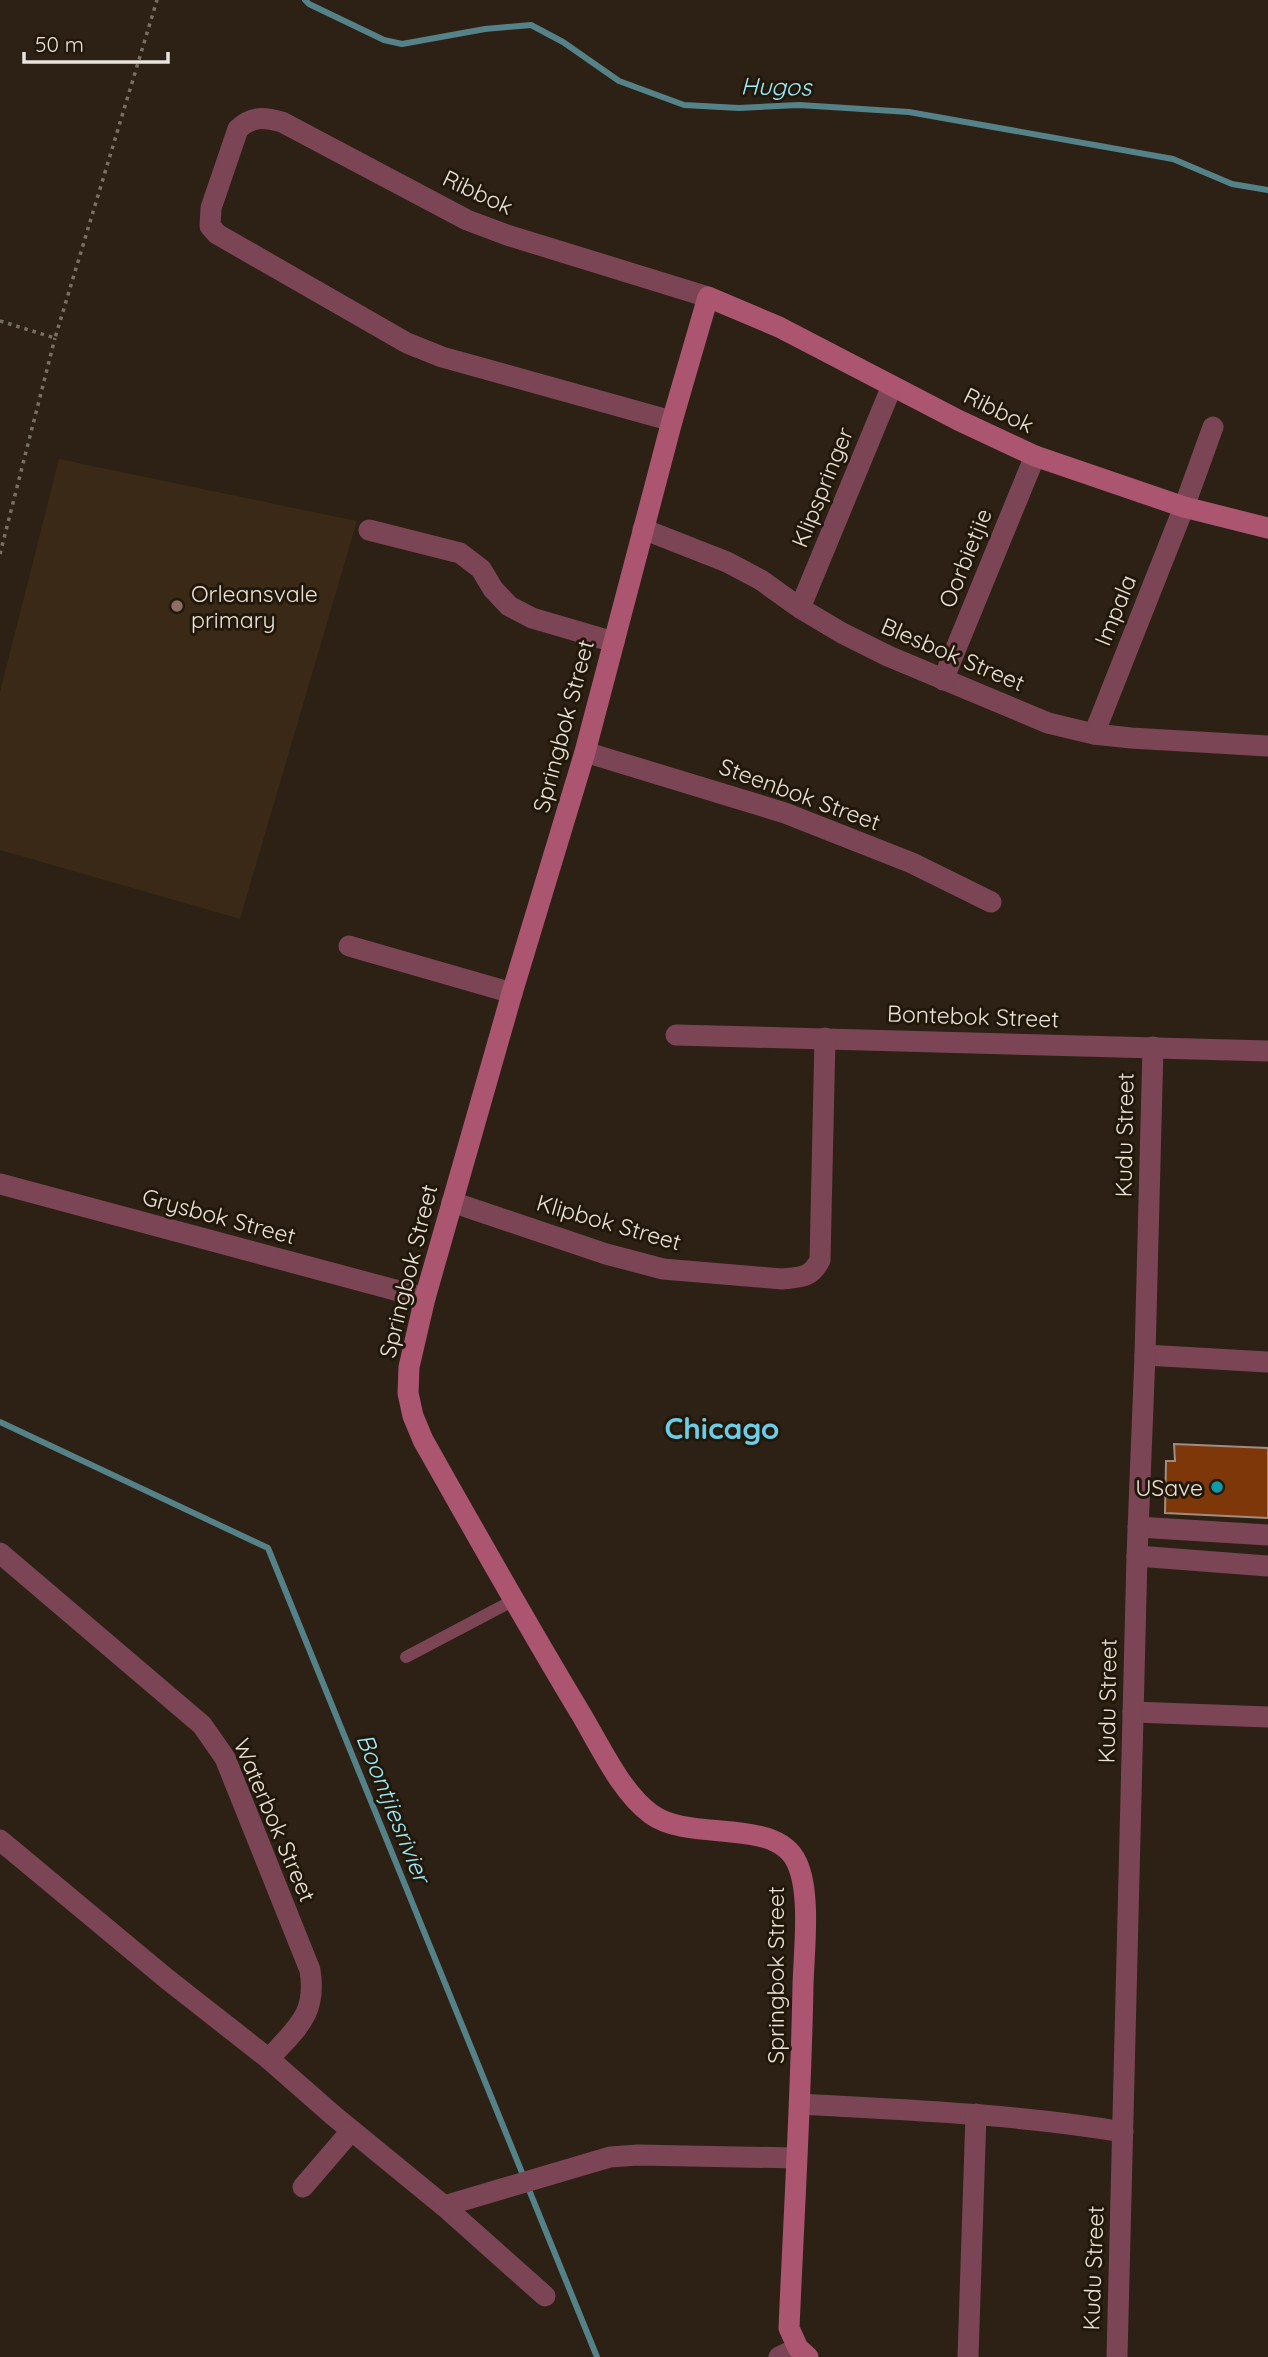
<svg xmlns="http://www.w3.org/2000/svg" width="1268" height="2357" viewBox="0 0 1268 2357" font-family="Quicksand,sans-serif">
<rect width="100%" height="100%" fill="#2c2114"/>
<path fill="#392916" d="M59,459L357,521L240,919L0,850V692Z"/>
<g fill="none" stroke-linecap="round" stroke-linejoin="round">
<g stroke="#548288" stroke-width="6">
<path d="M305,0L309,4L384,40L402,44L485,29L531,25L563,42L619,81L684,105L739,108L799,105L909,112L1173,159L1232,184L1268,190"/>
<path d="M0,1422L268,1548L597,2357"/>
</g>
</g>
<path fill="#7d3708" stroke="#a08c82" stroke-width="2" d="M1174,1444L1268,1448V1518L1165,1513L1166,1461H1175Z"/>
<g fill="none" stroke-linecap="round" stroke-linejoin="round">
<g stroke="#797065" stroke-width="3.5" stroke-dasharray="3.5 5" stroke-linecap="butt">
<path d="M0,321L55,338L157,0"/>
<path d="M0,554L55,338"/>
</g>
<path stroke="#7b4555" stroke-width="12" d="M406,1657L514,1600"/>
<g stroke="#7b4555" stroke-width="21">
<path d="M672,421L442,357L407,343L217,234L210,226L211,208L238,129C252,116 264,117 282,122L467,220L507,235L708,297"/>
<path d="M643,529L727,562L761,580L800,608L842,633L888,656L1048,723L1094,734L1131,738L1268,746"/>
<path d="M369,530L460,553L481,569L493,589L509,606L532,618L614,642"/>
<path d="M800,608L892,386"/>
<path d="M943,680L1035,456"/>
<path d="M1094,734L1184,507L1213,427"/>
<path d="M585,752L785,813L912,863L991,902"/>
<path d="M349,946L512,993"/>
<path d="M676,1035L1268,1051"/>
<path d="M0,1184L425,1298"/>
<path d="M452,1202L606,1254L663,1269L782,1279C801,1277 811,1278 820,1260L825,1038"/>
<path d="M1145,1355L1268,1362"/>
<path d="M1138,1527L1268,1535"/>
<path d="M0,1553L202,1725L225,1758L310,1970C317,2015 297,2027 269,2059"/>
<path d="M1137,1556L1268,1566"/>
<path d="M1133,1712L1268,1717"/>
<path d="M0,1840L167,1979L269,2059L334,2116L444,2206L610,2157L638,2155L796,2158"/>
<path d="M800,2104C908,2110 1016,2114 1123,2132"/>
<path d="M303,2187L351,2131"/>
<path d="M444,2206L545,2296"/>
<path d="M779,2357L798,2348"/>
<path d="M968,2357L976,2114"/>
<path d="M1117,2357L1137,1556L1145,1355L1153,1047"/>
</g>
<path stroke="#ab5571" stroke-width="21" d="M808,2357L798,2348L789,2328C794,2213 801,2099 803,1985C804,1951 811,1893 797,1863C776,1816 690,1843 651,1814C621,1792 600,1746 581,1714C526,1623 475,1532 423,1440L413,1416L408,1393L409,1367L425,1298L512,993L585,752L672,421L708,297L779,327L958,420L1035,456L1184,507L1268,528"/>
</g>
<circle fill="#8d6e63" stroke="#22180a" stroke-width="2.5" cx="177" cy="606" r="7"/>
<circle fill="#0f9aa8" stroke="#22180a" stroke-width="2.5" cx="1217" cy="1487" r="7"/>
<g text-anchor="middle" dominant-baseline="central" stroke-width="6" stroke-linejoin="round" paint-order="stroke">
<g font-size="23" fill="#ebe3db" stroke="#22180a">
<text transform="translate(478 192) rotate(25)">Ribbok</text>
<text transform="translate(999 410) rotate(26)">Ribbok</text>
<text transform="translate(822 487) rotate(-68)">Klipspringer</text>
<text transform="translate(965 558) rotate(-68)">Oorbietjie</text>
<text transform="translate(1115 610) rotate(-68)">Impala</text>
<text transform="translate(953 654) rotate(23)">Blesbok Street</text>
<text transform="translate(563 726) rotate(-75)">Springbok Street</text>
<text transform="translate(800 794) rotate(20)">Steenbok Street</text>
<text transform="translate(973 1016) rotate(2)">Bontebok Street</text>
<text transform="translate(1124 1135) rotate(-89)">Kudu Street</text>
<text transform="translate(219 1216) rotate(15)">Grysbok Street</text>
<text transform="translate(609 1222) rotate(16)">Klipbok Street</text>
<text transform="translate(408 1271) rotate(-76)">Springbok Street</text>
<text transform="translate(1107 1701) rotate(-89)">Kudu Street</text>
<text transform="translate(275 1820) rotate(67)">Waterbok Street</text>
<text transform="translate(775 1975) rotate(-90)">Springbok Street</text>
<text transform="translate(1093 2268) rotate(-88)">Kudu Street</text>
</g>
<g font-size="23" fill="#ebe3db" stroke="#22180a" text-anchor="start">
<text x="191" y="593">Orleansvale<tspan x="191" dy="26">primary</tspan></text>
<text x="1203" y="1487" text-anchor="end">USave</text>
</g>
<g font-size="24" font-style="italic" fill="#99edfe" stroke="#22180a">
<text transform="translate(776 86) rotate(1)">Hugos</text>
<text transform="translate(394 1808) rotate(68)">Boontjiesrivier</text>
</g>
<g font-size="30" font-weight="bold" fill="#6bcee9" stroke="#22180a">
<text x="722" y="1428">Chicago</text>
</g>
</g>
<path d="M24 52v10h144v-10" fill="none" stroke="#ebe3db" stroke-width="3.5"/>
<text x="35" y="52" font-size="21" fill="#ebe3db" stroke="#22180a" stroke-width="5" paint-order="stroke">50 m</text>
</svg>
